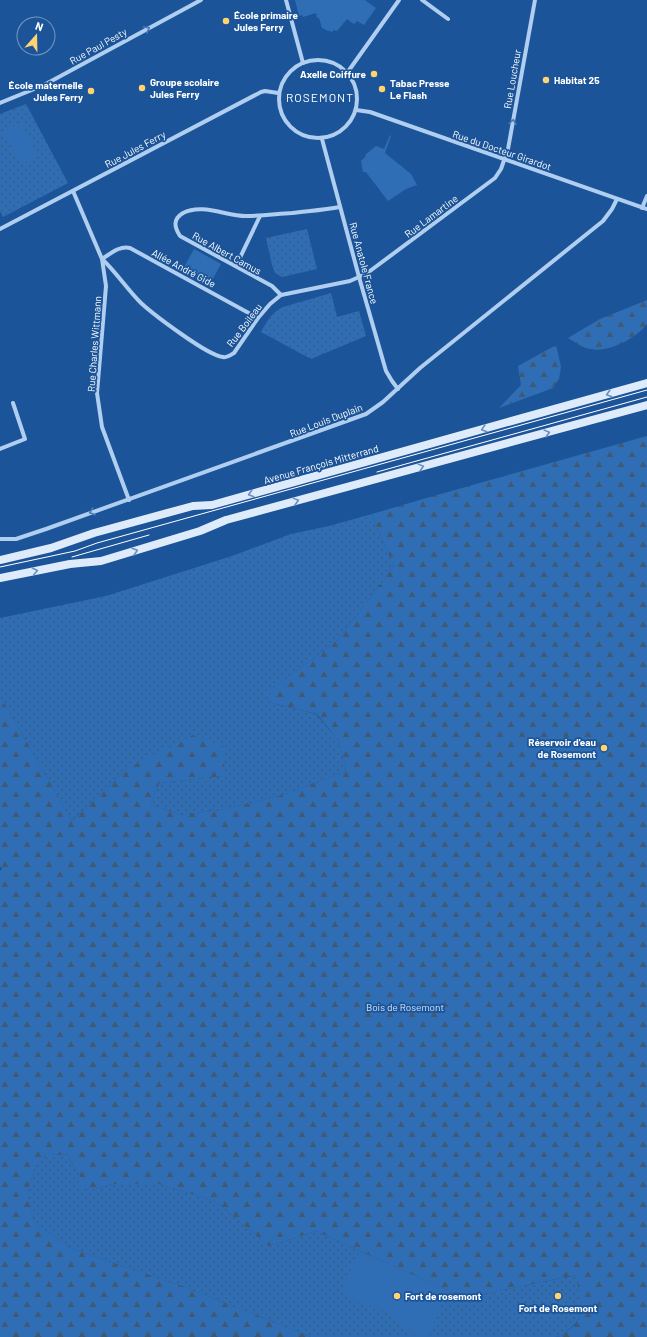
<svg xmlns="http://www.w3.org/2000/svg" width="647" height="1337" viewBox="0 0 647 1337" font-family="Barlow,sans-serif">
<defs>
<pattern id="grass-dots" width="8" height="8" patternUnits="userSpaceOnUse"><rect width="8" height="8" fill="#2f6eb5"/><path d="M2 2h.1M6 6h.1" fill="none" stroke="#405a76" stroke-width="1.8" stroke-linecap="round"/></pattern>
<pattern id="forest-firs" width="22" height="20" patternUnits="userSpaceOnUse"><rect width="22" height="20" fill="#2f6eb5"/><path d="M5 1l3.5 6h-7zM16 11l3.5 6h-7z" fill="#405a76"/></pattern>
</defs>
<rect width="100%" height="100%" fill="#1b5498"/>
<g fill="url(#grass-dots)">
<path d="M26,104L68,183L3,217L0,211V114Z"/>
<path d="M307,229L317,269L282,277L275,273L272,265L266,238Z"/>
<path d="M331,293L337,317L359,311L366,336L311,359L261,332C267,321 272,312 283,307Z"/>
<path d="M372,514L382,539L394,566L338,640L270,690L268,702L316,714L339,741L346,771L283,795L220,810L180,815L151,804L159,783L224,776L128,768L72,821L0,696V618L106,596L232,556L291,534L329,526Z"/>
<path d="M67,1154L79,1175L91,1190L112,1184H159L215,1201L269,1246L316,1231L447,1290L468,1298L488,1293L577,1275L582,1310L577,1322L561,1336L555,1337H311L187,1288L73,1249L34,1222L27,1192L35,1167L46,1155Z"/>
</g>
<g fill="url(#forest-firs)">
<path d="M647,300V324C637,338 608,353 591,349C582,348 575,342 568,338L600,319Z"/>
<path d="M556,345L561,367L559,379L553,388L499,408L521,385L518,366Z"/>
<path d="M647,436V1337H555L561,1336L577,1323L582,1310L576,1275L488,1293L468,1298L447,1290L316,1231L269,1246L215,1201L159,1184H112L91,1190L81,1188L79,1175L67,1154L46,1155L35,1167L27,1192L34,1222L73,1249L187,1288L311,1337H0V871L2,869L0,866V696L72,821L128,768L193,735L225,747L224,776L159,783L151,804L180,815L220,810L283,795L346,771L339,741L317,714L268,702L270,690L338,640L394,566L382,539L372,514L423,499Z"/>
</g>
<g fill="#2f6eb5">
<path d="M295,0H365L376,8L364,25L357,21L354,24L347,19L337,31L333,30V32L325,30V29L322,28L319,18H317L316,13L303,17L302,15L299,16Z"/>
<path d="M21,122L38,156L21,165L3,131Z"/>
<path d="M390,135L391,136L385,153L411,174L417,185L406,189L388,201L366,172H363L361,161L366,156L365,155L376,146L384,149Z"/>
<path d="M194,249L221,264L209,286L182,271Z"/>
<path d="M359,1251L447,1290L429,1336L416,1337L410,1330L388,1312L355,1301L343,1287Z"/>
</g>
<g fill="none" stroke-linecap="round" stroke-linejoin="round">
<g stroke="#b0cef0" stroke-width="4">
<path d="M286,0L303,63"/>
<path d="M422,0L448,19"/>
<circle cx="318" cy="99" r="39"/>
<path d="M347,73L399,0"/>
<path d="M0,103L44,85L201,0"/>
<path d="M356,110L370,112L647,209"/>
<path d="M322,139L359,277L386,371L392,381L398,389"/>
<path d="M73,191L102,259L106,286L97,393L102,427L129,500"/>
<path d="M642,208L647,196"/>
<path d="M0,229L261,92L265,91L278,93"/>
<path d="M236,266L260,216"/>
<path d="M281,295L272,286L180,236C174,227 173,219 183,213C202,203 226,216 246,216C261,216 276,214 292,213C308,211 324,210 340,207"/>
<path d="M258,318L130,248C120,245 110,254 102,259C116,272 127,289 141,303C153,314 208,356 223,357C227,358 231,355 234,353L258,318L270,304L281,295L350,281L359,277L370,271L495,178L501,169L508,149L535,0"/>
<path d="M0,449L25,439L13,403"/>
<path d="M0,539H16L46,529L366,414L383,402L420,368L603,221L612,209L617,199"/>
</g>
<g stroke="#deebfb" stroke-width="8">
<path d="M0,560L51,548L94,533L193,506L212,505L647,383"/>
<path d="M0,578L70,564L101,561L200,531L226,520L647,405"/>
</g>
<g stroke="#fff" stroke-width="1">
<path d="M377,472L647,397"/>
<path d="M72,557L149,535"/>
<path d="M0,567L75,551L97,543L647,390"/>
</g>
</g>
<defs><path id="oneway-chevron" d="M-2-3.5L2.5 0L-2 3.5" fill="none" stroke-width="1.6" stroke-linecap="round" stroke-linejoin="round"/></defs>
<g stroke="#4879b2">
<use href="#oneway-chevron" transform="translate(147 29) rotate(-28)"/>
<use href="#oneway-chevron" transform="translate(513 122) rotate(-80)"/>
<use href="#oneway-chevron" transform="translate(92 512) rotate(161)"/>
</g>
<g stroke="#6990c0">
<use href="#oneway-chevron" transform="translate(609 394) rotate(164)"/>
<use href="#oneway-chevron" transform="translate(484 429) rotate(164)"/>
<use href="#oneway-chevron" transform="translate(547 433) rotate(-15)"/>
<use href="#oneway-chevron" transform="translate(421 467) rotate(-15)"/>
<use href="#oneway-chevron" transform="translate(251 494) rotate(164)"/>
<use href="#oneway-chevron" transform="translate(296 501) rotate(-15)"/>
<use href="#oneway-chevron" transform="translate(135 551) rotate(-16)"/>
<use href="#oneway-chevron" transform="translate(35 571) rotate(-12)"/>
</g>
<g fill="#ffd36f" stroke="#1b5498" stroke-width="1.5">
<circle cx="226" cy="21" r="4"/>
<circle cx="374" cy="74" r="4"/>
<circle cx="546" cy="80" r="4"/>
<circle cx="142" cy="88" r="4"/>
<circle cx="382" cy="89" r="4"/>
<circle cx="91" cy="91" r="4"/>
<circle cx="604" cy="748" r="4"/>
<circle cx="397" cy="1296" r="4"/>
<circle cx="558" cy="1296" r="4"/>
</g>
<g text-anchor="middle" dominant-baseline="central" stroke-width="3.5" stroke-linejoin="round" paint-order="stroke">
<g font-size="10" font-weight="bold" fill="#fff" stroke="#1b5498" text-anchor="start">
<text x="234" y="15">École primaire<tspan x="234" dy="12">Jules Ferry</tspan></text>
<text x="366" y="74" text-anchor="end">Axelle Coiffure</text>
<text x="554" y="80">Habitat 25</text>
<text x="150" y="82">Groupe scolaire<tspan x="150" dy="12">Jules Ferry</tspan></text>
<text x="390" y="83">Tabac Presse<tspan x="390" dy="12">Le Flash</tspan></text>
<text x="83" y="85" text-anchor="end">École maternelle<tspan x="83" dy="12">Jules Ferry</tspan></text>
<text x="596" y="742" text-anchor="end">Réservoir d'eau<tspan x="596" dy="12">de Rosemont</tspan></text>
<text x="405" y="1296">Fort de rosemont</text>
<text x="558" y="1308" text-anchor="middle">Fort de Rosemont</text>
</g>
<g font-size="10" fill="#fff" stroke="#1b5498">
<text transform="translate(98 46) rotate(-29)">Rue Paul Pesty</text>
<text transform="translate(512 79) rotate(-80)">Rue Loucheur</text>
<text transform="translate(135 149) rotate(-28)">Rue Jules Ferry</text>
<text transform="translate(502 150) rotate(19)">Rue du Docteur Girardot</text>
<text transform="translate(431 216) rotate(-37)">Rue Lamartine</text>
<text transform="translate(227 253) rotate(29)">Rue Albert Camus</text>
<text transform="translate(364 263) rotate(75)">Rue Anatole France</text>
<text transform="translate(184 268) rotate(28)">Allée André Gide</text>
<text transform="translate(244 325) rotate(-53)">Rue Boileau</text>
<text transform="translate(94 344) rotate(-86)">Rue Charles Wittmann</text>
<text transform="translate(326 420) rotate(-21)">Rue Louis Duplain</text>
<text transform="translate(321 464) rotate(-16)">Avenue François Mitterrand</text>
</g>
<g font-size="10" fill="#d7e8fb" stroke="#1b5498">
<text x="405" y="1007">Bois de Rosemont</text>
</g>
<g font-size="12" letter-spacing="1" fill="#fff" stroke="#1b5498">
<text x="320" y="97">ROSEMONT</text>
</g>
</g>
<g transform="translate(36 36) rotate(20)"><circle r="19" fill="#1b5498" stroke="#7698c1"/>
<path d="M0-3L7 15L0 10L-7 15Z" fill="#ffd36f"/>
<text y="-6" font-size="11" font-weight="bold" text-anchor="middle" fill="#ffffff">N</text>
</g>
</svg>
